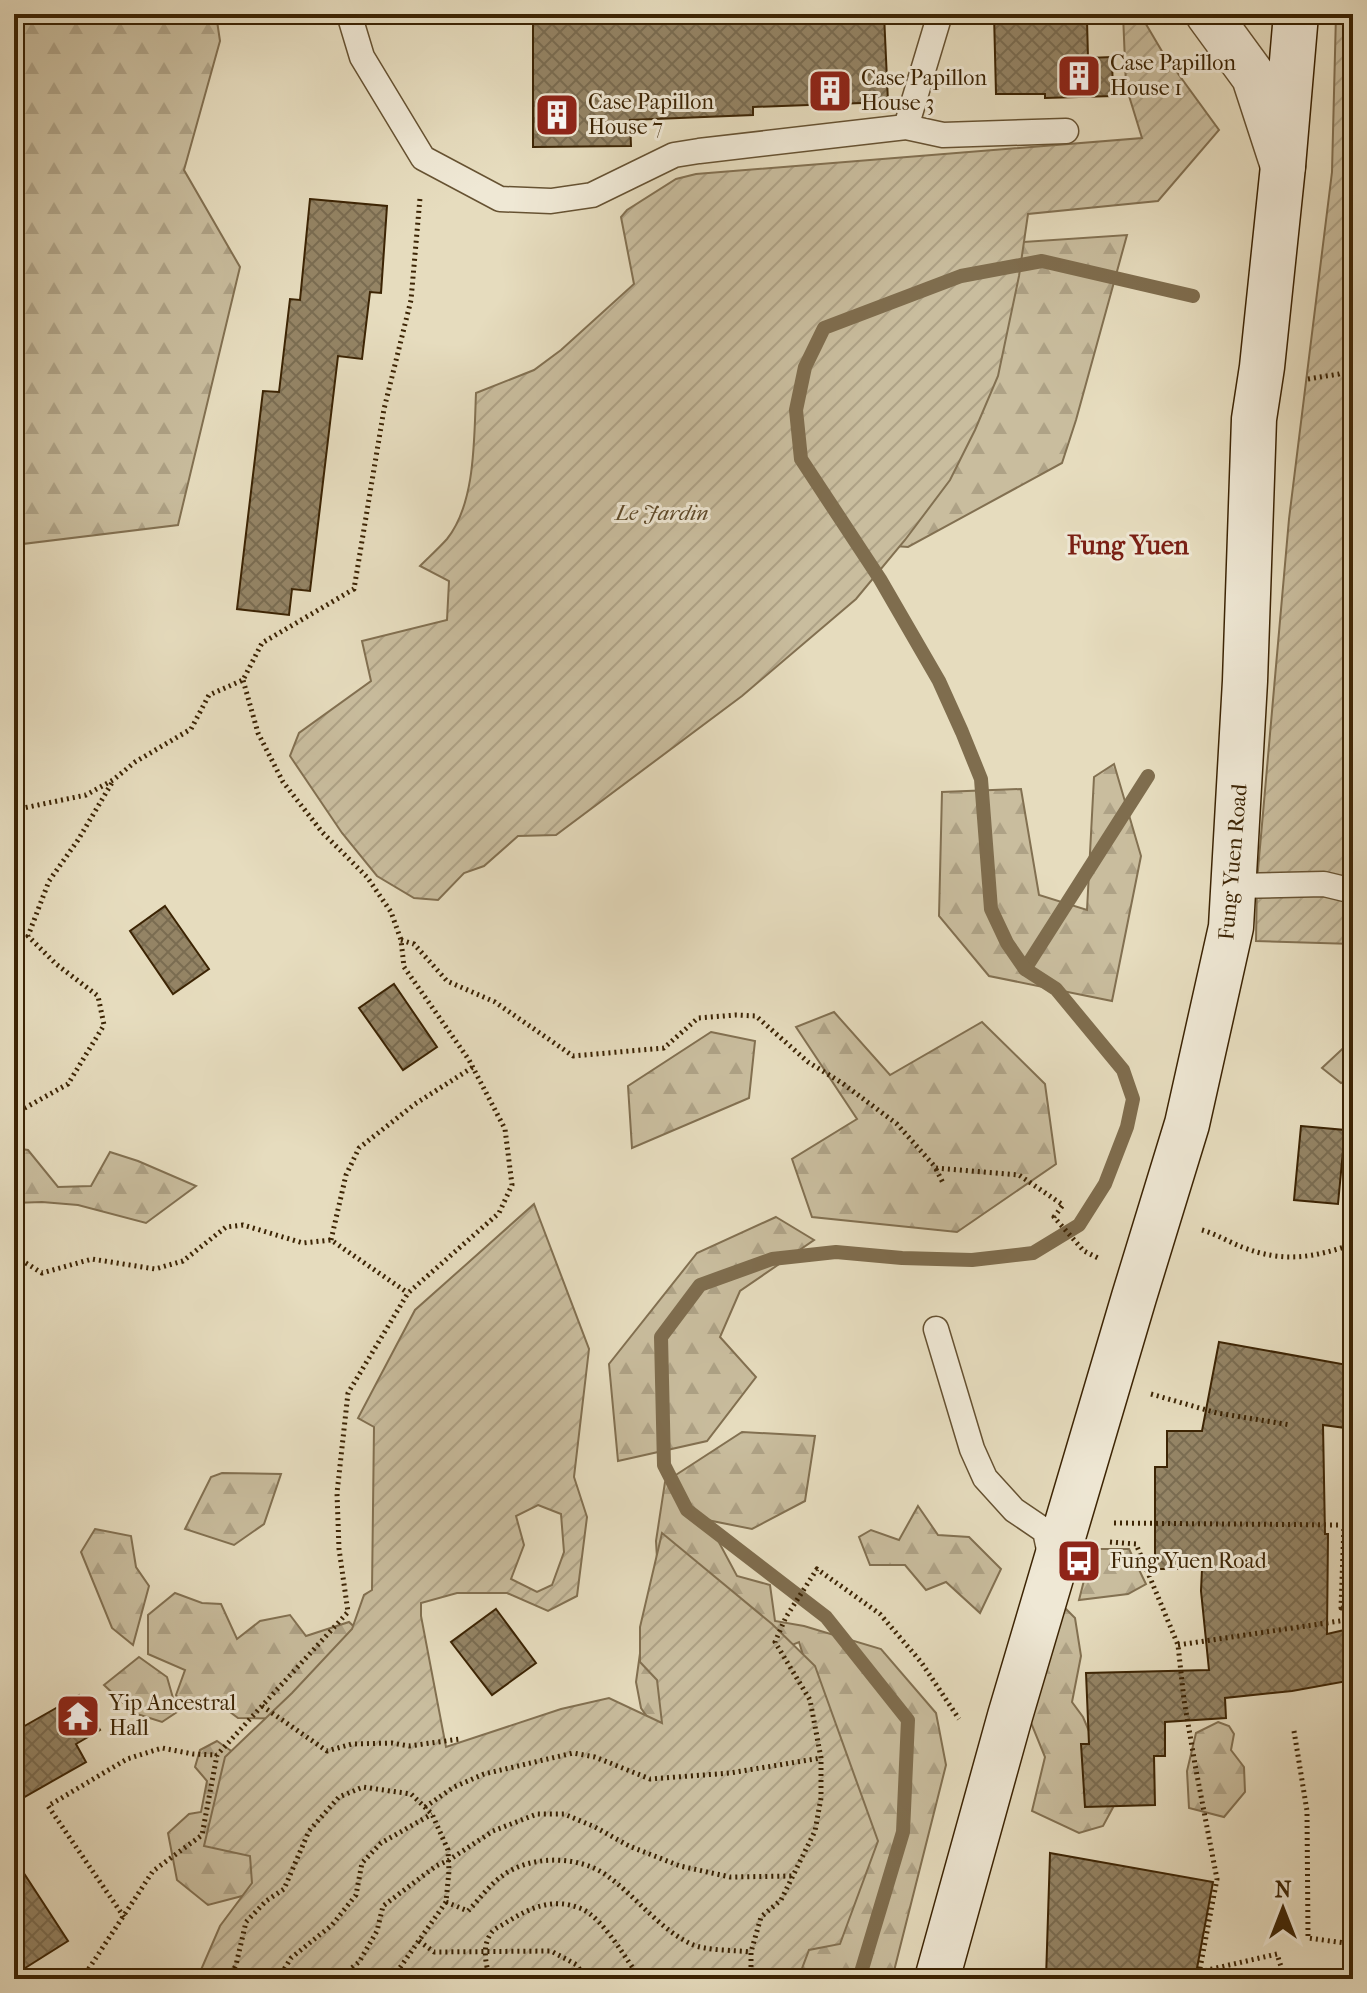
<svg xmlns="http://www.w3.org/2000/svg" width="1367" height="1993" viewBox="0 0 1367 1993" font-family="'IM FELL French Canon',serif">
<defs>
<pattern id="forest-firs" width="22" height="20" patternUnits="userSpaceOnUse" patternTransform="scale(2)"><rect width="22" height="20" fill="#c9bd9e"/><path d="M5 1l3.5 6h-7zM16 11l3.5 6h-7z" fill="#aea286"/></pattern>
<pattern id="garden-furrows" width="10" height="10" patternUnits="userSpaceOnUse" patternTransform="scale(2)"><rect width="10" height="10" fill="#c9bd9e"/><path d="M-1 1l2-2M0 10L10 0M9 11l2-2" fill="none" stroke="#aea286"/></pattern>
<pattern id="building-cross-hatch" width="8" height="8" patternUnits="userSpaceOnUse" patternTransform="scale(2)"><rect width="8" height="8" fill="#948465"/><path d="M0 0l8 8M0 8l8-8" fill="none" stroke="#7a6c51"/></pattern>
</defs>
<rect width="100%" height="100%" fill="#e6dcbe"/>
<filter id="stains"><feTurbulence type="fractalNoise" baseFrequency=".0025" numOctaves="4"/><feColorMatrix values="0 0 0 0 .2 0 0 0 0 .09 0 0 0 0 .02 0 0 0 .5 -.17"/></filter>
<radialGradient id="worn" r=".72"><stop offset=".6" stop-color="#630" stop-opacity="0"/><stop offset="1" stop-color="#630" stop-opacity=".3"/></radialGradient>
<g fill="url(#forest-firs)" stroke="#827051" stroke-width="2">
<path d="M14,14H216L220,41L184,170L240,267L178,525L14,545Z"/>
<path d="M1127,235L1076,420L1062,463L908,547L772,537L890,251Z"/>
<path d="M1114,764L1141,856L1112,1001L989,976L939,916L942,792L1021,789L1039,895L1087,910L1094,777Z"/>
<path d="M834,1012L890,1075L982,1022L1045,1084L1056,1164L957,1232L812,1217L792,1159L857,1119L796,1027Z"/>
<path d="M711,1032L755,1041L749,1098L632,1148L628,1086Z"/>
<path d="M1353,1039V1078L1341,1083L1322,1068Z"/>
<path d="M14,1148L28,1150L58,1187L91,1186L110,1152L138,1161L196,1186L146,1223L78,1205L42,1202L14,1203Z"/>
<path d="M776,1217L814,1240L740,1291L720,1337L756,1377L707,1441L618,1461L609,1364L697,1253Z"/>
<path d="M742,1432L815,1436L805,1501L752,1529L707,1520L737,1576L770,1585L775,1621L804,1626L881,1649L936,1713L946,1765L892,1979H773L832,1750L799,1642L768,1655L792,1744L657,1731L641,1708L636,1682L643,1632L660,1610L656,1541L665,1482Z"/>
<path d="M222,1473L281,1474L264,1524L234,1545L185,1529L211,1477Z"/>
<path d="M918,1506L938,1535L969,1537L1001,1569L980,1613L946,1582L926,1590L905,1565H870L859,1537L871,1530L899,1540Z"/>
<path d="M95,1529L131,1536L136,1567L149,1586L133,1645L112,1628L81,1552Z"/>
<path d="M1092,1549H1129L1146,1584L1128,1594L1079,1600Z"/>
<path d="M175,1593L202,1603L221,1604L237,1639L260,1621L290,1615L306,1636L349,1622L362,1634L307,1719L238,1718L222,1706L184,1707L176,1695L185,1670L148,1654V1615Z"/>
<path d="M1054,1608L1066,1609L1075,1618L1081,1656L1072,1702L1083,1717L1097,1750L1123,1789L1103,1826L1079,1833L1032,1811L1045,1757L1027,1713Z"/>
<path d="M139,1657L167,1677L177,1712L162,1722L134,1713L104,1685Z"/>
<path d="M1218,1722L1229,1726L1234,1734L1231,1750L1244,1767L1245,1792L1224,1817L1189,1808L1187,1771L1196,1733Z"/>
<path d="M217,1741L240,1757L265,1890L208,1905L177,1880L168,1833L189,1814L201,1812L207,1781L195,1767L200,1750Z"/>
</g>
<g fill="url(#garden-furrows)" stroke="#827051" stroke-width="2" fill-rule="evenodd">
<path d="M1123,14H1140L1163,53L1219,130L1158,201L1028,214L1019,276L998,376L975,430L950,480L905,540L856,599L742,696L556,835L518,836L484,866L464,873L438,900L414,898L377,876L342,833L290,756L299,733L371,681L362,641L447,620L449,581L420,566C429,557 439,548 447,539C476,503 474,437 476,393L534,370L561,350L634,284L621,217L627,210L676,179L696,174L1142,138L1126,86Z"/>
<path d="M1336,14H1353V944L1256,941L1257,881L1289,519L1332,172Z"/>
<path d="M534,1204L589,1349L574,1477L587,1517L577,1596L548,1611L507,1593H457L421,1603V1616L446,1747L561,1709L609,1698L662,1723L657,1680L640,1662V1627L662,1533L772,1624L815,1666L878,1841L840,1944L809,1950L798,1979H197L220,1926L252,1883L250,1856L204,1846L225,1757L292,1693L352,1629L364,1595L372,1590L374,1427L358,1418L415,1310ZM538,1505L561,1514L564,1552L552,1585L537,1592L511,1579L524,1545L516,1516Z"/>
</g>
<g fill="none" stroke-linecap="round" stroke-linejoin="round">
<g stroke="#7f6d4e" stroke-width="14">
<path d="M1025,969L1148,776"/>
<path d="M859,1979L903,1832L908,1720L826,1617L687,1510L664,1465L661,1337L700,1285L772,1259L836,1252L902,1258L972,1260L1033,1253L1079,1225L1105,1184L1127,1127L1133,1099L1123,1070L1056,989L1025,969L1007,943L991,909L981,779L962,732L939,681L880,579L801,459L796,410L805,367L824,328L961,276L1042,261L1193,296"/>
</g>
</g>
<g fill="url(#building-cross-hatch)" stroke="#3c2404" stroke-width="2">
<path d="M533,14H884L888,102L753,107V115L630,120L631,146L533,147Z"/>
<path d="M994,14H1043L1044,22L1087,20L1088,58L1112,57L1113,96L1045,98V94H996Z"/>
<path d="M310,199L387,206L381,293L370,292L362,359L338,356L310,591L292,589L289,615L237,609L263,391L279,392L290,299L300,300Z"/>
<path d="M165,906L209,969L173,994L130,931Z"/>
<path d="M394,984L437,1047L403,1070L359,1008Z"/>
<path d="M1301,1126L1345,1130L1338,1204L1294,1200Z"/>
<path d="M1219,1342L1353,1366V1429L1323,1425L1325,1534H1328L1327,1634L1353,1628V1680L1292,1691L1225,1698L1226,1718L1165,1722V1756H1154L1155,1805L1085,1807L1081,1744H1089L1086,1673L1209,1670L1201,1591L1202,1569H1155V1467H1167V1431H1202Z"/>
<path d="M496,1609L536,1663L492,1695L451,1642Z"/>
<path d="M79,1695L100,1730L76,1744L86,1762L14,1803V1732Z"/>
<path d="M1050,1853L1213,1882L1195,1979H1046Z"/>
<path d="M14,1858L68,1941L14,1975Z"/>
</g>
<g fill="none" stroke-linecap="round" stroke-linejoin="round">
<g stroke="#665232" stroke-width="27">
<g id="lane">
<path d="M349,14L362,57L423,158L500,199L551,201L592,195L674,155L699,151L906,127L943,135L1066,131"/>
<path d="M906,127L940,14"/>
<path d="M1235,886L1324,884L1353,891"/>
<path d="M936,1329L972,1449L985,1478L1014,1510L1045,1531L1051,1559"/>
</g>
</g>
<g stroke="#665232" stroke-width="47">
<path id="street" d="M1208,14L1254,77L1283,166"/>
</g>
<g stroke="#3c2404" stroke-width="47">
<path id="secondary" d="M937,1979L1010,1716L1134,1297L1187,1124L1231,927L1245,681L1254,419L1262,367L1283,166L1296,14"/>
</g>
<g stroke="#3c2404" stroke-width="5" stroke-dasharray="2 4" stroke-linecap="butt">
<path d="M1308,379L1339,374L1353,369"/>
<path d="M1345,491L1353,482"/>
<path d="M14,810L86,795L113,780L135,762L191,729L209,695L243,680L262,643L354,589L384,409L411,300L420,198"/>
<path d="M401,940L414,944L447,981L495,1002L573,1056L664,1048L698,1018L736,1015L756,1016L808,1062L842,1083L897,1124L936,1168L1019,1175L1063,1205L1054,1217L1084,1251L1098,1258"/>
<path d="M14,1114L68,1084L104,1025L98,996L56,964L28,936L49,881L78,840L113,781"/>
<path d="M936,1169L944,1185"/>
<path d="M1202,1230C1216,1234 1229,1242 1242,1247C1283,1263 1313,1258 1353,1244"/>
<path d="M331,1240L346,1175L359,1148L415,1104L473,1067"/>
<path d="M14,1243L21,1260L42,1273L92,1259L155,1269L183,1261L226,1227L243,1225L303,1243L331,1240L408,1293"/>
<path d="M1151,1394L1217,1413L1291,1425"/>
<path d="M1114,1523L1344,1525L1341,1608L1353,1607"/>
<path d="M1110,1542L1136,1544L1178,1645L1184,1700L1196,1770L1217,1879L1198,1979"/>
<path d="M1178,1645L1353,1619"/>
<path d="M262,1706L327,1751L352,1744L392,1743L409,1746L460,1739"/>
<path d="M1294,1731L1307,1811L1308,1938L1353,1944"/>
<path d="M425,1807L454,1787L484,1774L573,1753L595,1757L650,1779L730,1773L821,1758"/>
<path d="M446,1902L468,1911C479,1900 489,1885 502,1876C530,1855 578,1855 606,1875C636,1896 658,1928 691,1944C706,1951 735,1950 751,1952"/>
<path d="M124,1917L48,1806L127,1759L162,1748L193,1754L217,1755"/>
<path d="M419,1941L434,1952L551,1951L577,1965L585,1979"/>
<path d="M1199,1972L1277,1954L1285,1979"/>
<path d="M82,1979L153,1871L202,1835L217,1755L348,1612L339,1549L337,1493L348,1393L408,1293L499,1213L512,1185L505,1129L469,1060L404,967L401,940L391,912L367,877L322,832L283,782L258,733L243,680"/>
<path d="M229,1979L236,1965L246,1922L266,1901L284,1889L309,1831L339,1797L363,1787L411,1794L432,1814L448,1850L449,1871L446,1902L392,1979"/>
<path d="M278,1979L291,1958L332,1925L356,1895L362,1863L381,1843L432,1814"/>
<path d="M338,1979L359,1962L377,1931L383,1906L436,1866L449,1860L493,1831L537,1814H564L595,1827L629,1846L680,1866L730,1877L793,1876"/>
<path d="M490,1979C486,1964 481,1946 492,1932C495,1928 503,1925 507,1922C531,1907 554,1897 582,1909C605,1920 625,1959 641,1979"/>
<path d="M751,1979V1952L761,1917L781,1900L815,1831L821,1798V1758L810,1700L775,1642L786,1617L817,1569L880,1614L921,1662L959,1719"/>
</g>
<use href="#lane" stroke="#efe8d5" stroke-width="24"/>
<use href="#street" stroke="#efe8d5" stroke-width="44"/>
<use href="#secondary" stroke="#efe8d5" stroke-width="44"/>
</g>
<defs>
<g id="building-square" transform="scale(2.3)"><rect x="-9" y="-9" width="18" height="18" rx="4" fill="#8f2418" stroke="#efe8d5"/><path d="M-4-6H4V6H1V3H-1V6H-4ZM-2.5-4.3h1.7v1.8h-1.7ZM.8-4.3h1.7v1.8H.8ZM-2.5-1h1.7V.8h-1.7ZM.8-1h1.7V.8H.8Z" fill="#fff"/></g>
<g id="bus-square" transform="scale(2.3)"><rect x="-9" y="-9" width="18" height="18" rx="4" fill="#8f2418" stroke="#efe8d5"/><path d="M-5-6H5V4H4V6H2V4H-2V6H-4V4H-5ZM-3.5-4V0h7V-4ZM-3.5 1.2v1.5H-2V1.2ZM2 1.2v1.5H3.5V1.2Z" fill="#fff"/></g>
<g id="temple-square" transform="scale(2.3)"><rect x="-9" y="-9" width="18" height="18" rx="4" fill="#8f2418" stroke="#efe8d5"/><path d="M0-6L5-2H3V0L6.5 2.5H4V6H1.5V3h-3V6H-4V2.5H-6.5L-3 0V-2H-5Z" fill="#fff"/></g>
</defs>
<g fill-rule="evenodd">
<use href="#building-square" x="1079" y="76"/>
<use href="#building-square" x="830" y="91"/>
<use href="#building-square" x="557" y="115"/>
<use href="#bus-square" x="1079" y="1561"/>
<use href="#temple-square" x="78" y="1716"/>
</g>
<g text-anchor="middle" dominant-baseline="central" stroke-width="6" stroke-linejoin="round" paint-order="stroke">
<g font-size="22" fill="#3c2404" stroke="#efe8d5" text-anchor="start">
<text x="1110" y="63">Case Papillon<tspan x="1110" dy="25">House 1</tspan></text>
<text x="861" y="78">Case Papillon<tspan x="861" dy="25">House 3</tspan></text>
<text x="588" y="102">Case Papillon<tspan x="588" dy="25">House 7</tspan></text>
<text x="1110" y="1561">Fung Yuen Road</text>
<text x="109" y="1703">Yip Ancestral<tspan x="109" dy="25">Hall</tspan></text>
</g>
<g font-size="22" font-style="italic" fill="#5f4a2a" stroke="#efe8d5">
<text x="662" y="513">Le Jardin</text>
</g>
<g font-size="22" fill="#3c2404" stroke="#efe8d5">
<text transform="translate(1233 862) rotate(-85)">Fung Yuen Road</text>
</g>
<g font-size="26" font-weight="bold" fill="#7a1f14" stroke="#efe8d5">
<text x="1128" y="545">Fung Yuen</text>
</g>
</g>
<rect width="1367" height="1993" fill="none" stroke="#e6dcbe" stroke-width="48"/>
<rect x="16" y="16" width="1335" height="1961" fill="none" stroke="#3c2404" stroke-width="4"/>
<rect x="24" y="24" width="1319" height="1945" fill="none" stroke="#3c2404" stroke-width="2"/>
<g transform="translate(1283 1909)" stroke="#efe8d5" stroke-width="6" paint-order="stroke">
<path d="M0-6L14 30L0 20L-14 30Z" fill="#3c2404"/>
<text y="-12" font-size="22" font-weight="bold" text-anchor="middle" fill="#3c2404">N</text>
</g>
<rect width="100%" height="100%" filter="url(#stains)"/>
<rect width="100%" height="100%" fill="url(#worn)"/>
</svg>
